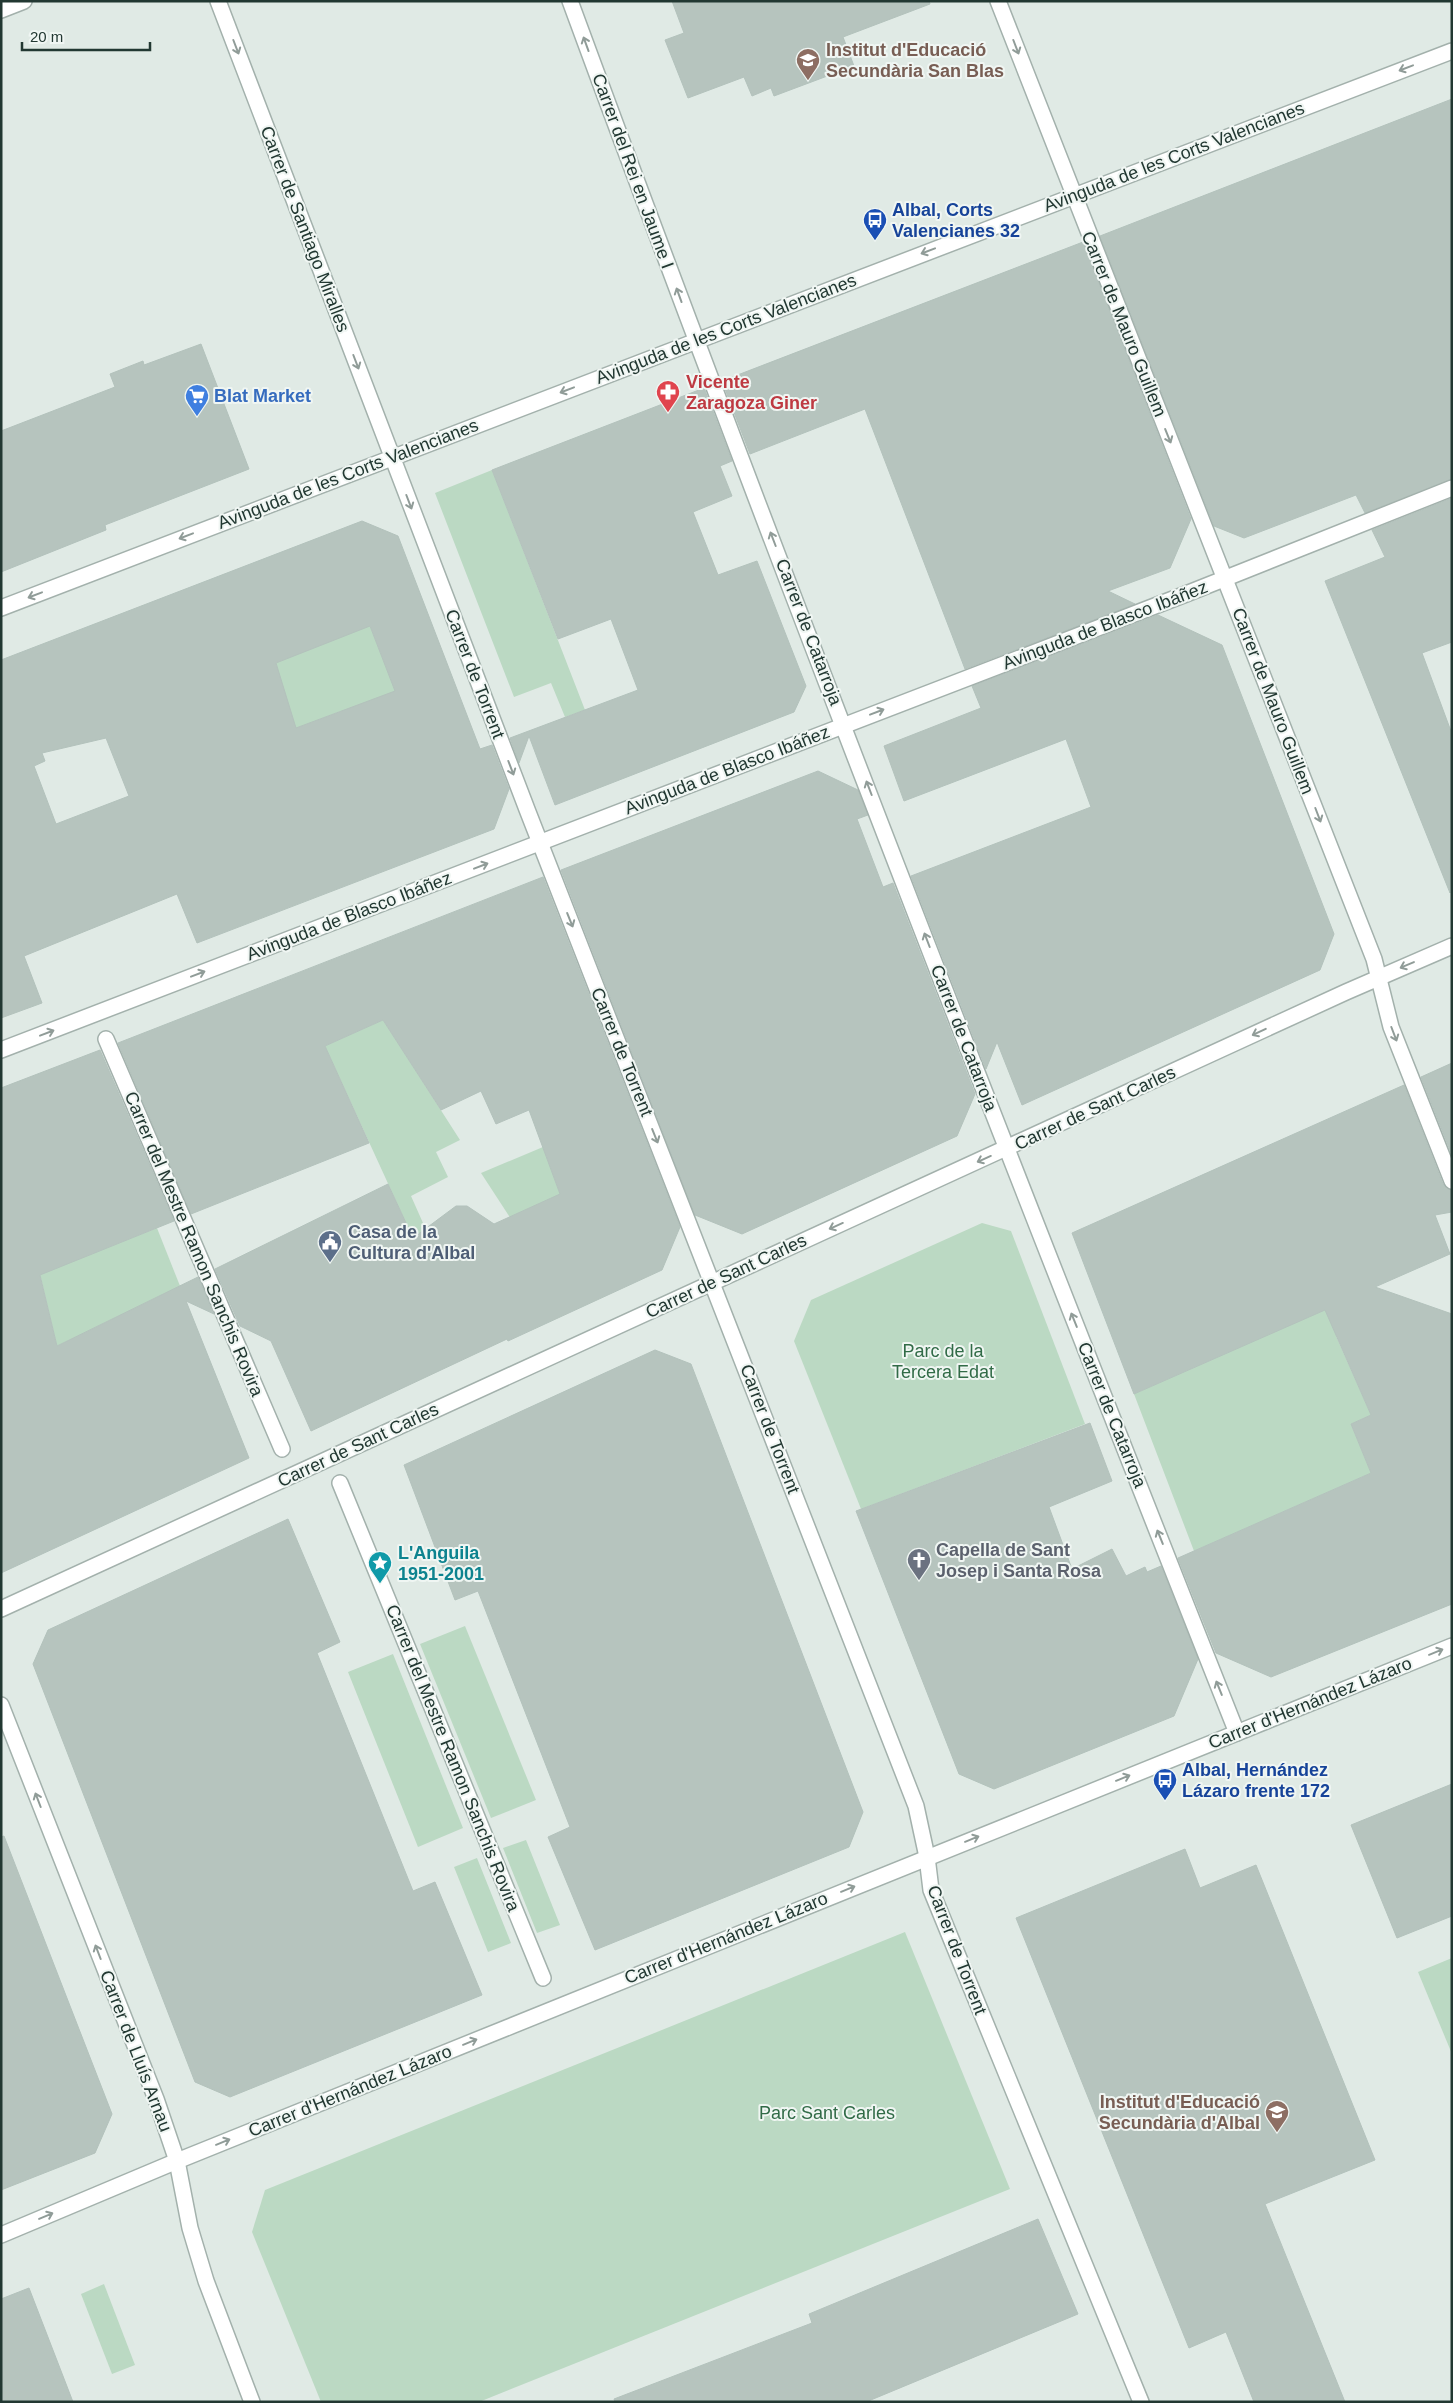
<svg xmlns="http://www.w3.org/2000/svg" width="1453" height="2403" viewBox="0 0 1453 2403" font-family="Arial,sans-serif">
<rect width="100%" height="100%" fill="#e0eae5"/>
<g fill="#bbd9c3">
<path d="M492,470L585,710L565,717L551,683L514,697L435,493Z"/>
<path d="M368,621L406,718L341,711L287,732L276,663Z"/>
<path d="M383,1020L460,1140L436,1152L448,1177L411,1196L427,1232L413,1238L325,1046Z"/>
<path d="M543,1147L576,1238L535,1256L481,1173Z"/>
<path d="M982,1223L1011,1231L1085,1424L861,1509L794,1341L811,1300Z"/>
<path d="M157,1228L180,1286L57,1346L40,1274Z"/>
<path d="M1287,1264L1379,1316L1336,1336L1371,1415L1351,1424L1371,1473L1194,1551L1134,1394L1307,1317Z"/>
<path d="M465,1626L536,1800L491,1818L420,1644Z"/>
<path d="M393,1654L463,1828L418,1847L348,1672Z"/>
<path d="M526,1840L560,1925L537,1933L503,1848Z"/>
<path d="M477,1858L511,1943L488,1952L454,1867Z"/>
<path d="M905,1932L1010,2189L479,2402H321L252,2232L265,2190Z"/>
<path d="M1452,1958V2054L1418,1972Z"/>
<path d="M104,2284L135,2365L112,2374L81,2294Z"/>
</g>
<g fill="#b6c4be" stroke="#b3c2bc" fill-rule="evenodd">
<path d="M672,1H929L930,4L843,37L854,66L774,96L771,88L752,96L744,77L688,98L665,40L684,33Z"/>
<path d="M1452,99V479L1365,513L1356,495L1244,538L1214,526L1100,236Z"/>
<path d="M1083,242L1191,519L1170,568L1108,591L1135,604L965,669L865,409L750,454L722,381Z"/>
<path d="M201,344L249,469L105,525L106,530L1,572V431L115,387L110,374L143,361L144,365Z"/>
<path d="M704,388L732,461L720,466L732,496L693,512L718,575L757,561L806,686L794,712L555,805L529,736L519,763L510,738L638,690L611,619L558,639L492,470Z"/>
<path d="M1452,498V642L1422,653L1452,734L1450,893L1325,581L1385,557L1372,530Z"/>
<path d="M362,521L398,536L480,749L492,745L509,789L494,829L197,943L177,894L24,956L42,1003L1,1018V660ZM370,626L395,691L296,728L276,663ZM106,738L129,796L56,824L34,766L45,761L42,753Z"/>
<path d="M1158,615L1222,645L1334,934L1320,970L1022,1105L997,1042L986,1069L911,876L1091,807L1066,739L904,801L884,746L981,708L972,686Z"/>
<path d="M818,771L858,790L868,815L857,819L883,887L893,883L975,1094L957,1136L742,1234L695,1215L561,870Z"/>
<path d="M543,877L680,1227L662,1270L508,1341L507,1339L311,1431L271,1341L240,1326L215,1269L388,1184L413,1238L456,1206H467L494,1224L560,1194L529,1110L496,1124L481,1091L441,1110L383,1020L325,1046L369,1143L191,1214L118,1043Z"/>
<path d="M100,1050L174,1221L40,1275L57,1346L198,1277L214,1314L186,1301L249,1458L1,1573V1088Z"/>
<path d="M1452,1063V1155L1421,1077Z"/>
<path d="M1404,1085L1443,1184L1452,1190V1212L1435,1215L1450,1254L1375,1287L1452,1314V1604L1271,1677L1216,1653L1178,1558L1371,1473L1351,1424L1371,1415L1325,1310L1134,1394L1072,1233Z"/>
<path d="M655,1350L691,1364L863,1812L849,1847L595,1950L548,1837L570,1827L478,1591L455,1600L404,1465Z"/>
<path d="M1090,1423L1112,1481L1049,1507L1072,1569L1112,1549L1126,1576L1145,1567L1147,1572L1161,1566L1198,1659L1174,1716L994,1789L959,1774L856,1511Z"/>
<path d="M288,1519L340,1642L317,1653L413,1891L435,1882L482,1995L230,2097L195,2082L33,1664L48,1630Z"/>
<path d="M1452,1784V1916L1397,1938L1351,1825Z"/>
<path d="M4,1836L112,2114L95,2153L1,2190V1837Z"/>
<path d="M1185,1849L1200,1888L1256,1865L1375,2160L1265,2204L1345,2402H1254L1226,2332L1189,2348L1016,1918Z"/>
<path d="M1038,2219L1078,2314L866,2402H615L614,2399L812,2323L809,2314Z"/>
<path d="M29,2288L73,2402H1V2299Z"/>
</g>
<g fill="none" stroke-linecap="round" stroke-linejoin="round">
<g stroke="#a3b1ac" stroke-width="18">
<g id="pedestrian">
<path d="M106,1039L282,1449"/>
<path d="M340,1483L543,1978"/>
</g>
</g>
<g stroke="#a3b1ac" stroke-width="18">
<g id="minor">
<path d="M218,1L528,812L916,1806L927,1857L931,1890L1141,2402"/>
<path d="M570,1C784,582 1009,1158 1237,1733"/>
<path d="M998,1L1374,959L1391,1027L1452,1181"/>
<path d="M1,10L24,1"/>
<path d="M1,1050L1186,594L1452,488"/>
<path d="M1,1609L1346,992L1452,946"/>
<path d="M1,1705L156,2099L177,2161L190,2228L206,2281L252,2402"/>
<path d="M1,2235L177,2161L1452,1646"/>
</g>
</g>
<g stroke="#a3b1ac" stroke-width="18">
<path id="tertiary" d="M1,608L1452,51"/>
</g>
<use href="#pedestrian" stroke="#fff" stroke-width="15"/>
<use href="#minor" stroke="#fff" stroke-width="15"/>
<use href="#tertiary" stroke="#fff" stroke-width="15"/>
</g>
<defs><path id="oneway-shaft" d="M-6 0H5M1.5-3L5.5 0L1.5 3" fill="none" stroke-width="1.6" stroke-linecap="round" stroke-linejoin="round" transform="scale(1.25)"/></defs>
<g stroke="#909c98">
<use href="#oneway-shaft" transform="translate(586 44) rotate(-110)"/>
<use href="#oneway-shaft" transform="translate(236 47) rotate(69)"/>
<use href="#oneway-shaft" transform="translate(1016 47) rotate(69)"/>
<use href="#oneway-shaft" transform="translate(1406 68) rotate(159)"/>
<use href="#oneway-shaft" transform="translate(928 251) rotate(159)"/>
<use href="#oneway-shaft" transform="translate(679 295) rotate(-110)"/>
<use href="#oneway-shaft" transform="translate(356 362) rotate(69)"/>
<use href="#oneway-shaft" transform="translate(567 390) rotate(159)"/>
<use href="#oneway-shaft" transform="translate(1168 436) rotate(68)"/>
<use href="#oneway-shaft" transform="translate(409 502) rotate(69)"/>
<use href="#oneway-shaft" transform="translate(186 536) rotate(159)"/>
<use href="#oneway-shaft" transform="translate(773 539) rotate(-111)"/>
<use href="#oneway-shaft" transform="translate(35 595) rotate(159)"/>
<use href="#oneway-shaft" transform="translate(877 712) rotate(-21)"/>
<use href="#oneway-shaft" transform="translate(511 768) rotate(69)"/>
<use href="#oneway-shaft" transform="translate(869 788) rotate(-111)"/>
<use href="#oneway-shaft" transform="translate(1318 815) rotate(69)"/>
<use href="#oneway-shaft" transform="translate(481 866) rotate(-21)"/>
<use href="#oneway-shaft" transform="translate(570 920) rotate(68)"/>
<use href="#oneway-shaft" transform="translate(927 940) rotate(-111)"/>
<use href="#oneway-shaft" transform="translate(1407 965) rotate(157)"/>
<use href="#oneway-shaft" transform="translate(198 974) rotate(-21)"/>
<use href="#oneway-shaft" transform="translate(1259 1032) rotate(155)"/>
<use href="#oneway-shaft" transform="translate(47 1033) rotate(-21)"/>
<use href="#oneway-shaft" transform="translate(1394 1034) rotate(69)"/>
<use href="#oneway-shaft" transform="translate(655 1136) rotate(68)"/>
<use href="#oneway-shaft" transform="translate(984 1159) rotate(156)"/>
<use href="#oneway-shaft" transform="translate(836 1226) rotate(156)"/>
<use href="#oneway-shaft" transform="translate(1074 1320) rotate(-112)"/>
<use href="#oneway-shaft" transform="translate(1160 1537) rotate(-112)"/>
<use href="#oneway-shaft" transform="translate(1436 1652) rotate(-22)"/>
<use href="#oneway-shaft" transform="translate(1219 1688) rotate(-112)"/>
<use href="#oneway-shaft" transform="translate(1123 1778) rotate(-22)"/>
<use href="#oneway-shaft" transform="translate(38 1800) rotate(-111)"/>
<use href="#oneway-shaft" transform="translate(972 1839) rotate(-22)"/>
<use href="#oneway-shaft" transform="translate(848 1889) rotate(-22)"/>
<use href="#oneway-shaft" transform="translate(98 1952) rotate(-111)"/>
<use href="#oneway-shaft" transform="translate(470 2042) rotate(-22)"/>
<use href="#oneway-shaft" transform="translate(223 2142) rotate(-22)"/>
<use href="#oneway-shaft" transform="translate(46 2216) rotate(-23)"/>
</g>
<defs>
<g id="school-pin" transform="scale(1.25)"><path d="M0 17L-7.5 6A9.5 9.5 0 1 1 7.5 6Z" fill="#8d6e63" stroke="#f0f6f3"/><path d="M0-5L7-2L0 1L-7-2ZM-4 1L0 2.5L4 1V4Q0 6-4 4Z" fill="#fff"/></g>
<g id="bus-pin" transform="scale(1.25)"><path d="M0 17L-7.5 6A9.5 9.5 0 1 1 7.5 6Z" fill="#1a4fb4" stroke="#f0f6f3"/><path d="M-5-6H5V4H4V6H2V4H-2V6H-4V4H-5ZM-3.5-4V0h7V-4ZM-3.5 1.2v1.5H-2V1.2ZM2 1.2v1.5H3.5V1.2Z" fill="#fff"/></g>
<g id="pharmacy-pin" transform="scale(1.25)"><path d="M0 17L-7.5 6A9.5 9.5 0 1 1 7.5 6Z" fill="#e0444e" stroke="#f0f6f3"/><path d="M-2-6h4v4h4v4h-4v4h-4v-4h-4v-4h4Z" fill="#fff"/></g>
<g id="supermarket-pin" transform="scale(1.25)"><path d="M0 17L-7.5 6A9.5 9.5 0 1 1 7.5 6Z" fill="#3f7fe0" stroke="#f0f6f3"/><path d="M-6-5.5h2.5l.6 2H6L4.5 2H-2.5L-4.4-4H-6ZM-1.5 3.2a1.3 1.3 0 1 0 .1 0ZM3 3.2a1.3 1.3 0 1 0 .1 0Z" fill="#fff"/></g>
<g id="civic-pin" transform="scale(1.25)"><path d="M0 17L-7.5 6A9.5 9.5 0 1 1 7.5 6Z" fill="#5c6f8a" stroke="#f0f6f3"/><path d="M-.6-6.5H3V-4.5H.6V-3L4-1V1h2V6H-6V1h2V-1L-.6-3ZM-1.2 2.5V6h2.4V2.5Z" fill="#fff"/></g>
<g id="church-pin" transform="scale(1.25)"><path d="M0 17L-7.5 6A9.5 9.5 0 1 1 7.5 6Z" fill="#6b7280" stroke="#f0f6f3"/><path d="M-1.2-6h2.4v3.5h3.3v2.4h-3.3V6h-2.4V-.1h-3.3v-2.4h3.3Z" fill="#fff"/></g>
<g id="sight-pin" transform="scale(1.25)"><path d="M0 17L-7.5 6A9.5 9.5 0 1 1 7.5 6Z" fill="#0f9aa8" stroke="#f0f6f3"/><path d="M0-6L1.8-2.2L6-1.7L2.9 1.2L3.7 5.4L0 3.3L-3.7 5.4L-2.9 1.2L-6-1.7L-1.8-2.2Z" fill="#fff"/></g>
</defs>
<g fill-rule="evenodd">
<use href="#school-pin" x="808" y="60"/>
<use href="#bus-pin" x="875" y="220"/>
<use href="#pharmacy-pin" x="668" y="392"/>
<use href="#supermarket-pin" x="197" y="396"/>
<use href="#civic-pin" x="330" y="1242"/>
<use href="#church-pin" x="919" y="1560"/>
<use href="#sight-pin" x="380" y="1563"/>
<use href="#bus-pin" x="1165" y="1780"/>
<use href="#school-pin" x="1277" y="2112"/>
</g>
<g text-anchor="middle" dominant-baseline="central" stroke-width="4" stroke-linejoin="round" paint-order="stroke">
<g font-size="18" font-weight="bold" fill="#785e54" stroke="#f0f6f3" text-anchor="start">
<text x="826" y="50">Institut d'Educació<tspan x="826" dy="21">Secundària San Blas</tspan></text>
<text x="1260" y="2102" text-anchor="end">Institut d'Educació<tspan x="1260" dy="21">Secundària d'Albal</tspan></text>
</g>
<g font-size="18" fill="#223832" stroke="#f0f6f3">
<text transform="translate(1174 157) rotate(-21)">Avinguda de les Corts Valencianes</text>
<text transform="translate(633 171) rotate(70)">Carrer del Rei en Jaume I</text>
<text transform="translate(305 229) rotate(69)">Carrer de Santiago Miralles</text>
<text transform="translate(1124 324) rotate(68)">Carrer de Mauro Guillem</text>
<text transform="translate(726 329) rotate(-21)">Avinguda de les Corts Valencianes</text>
<text transform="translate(348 474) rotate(-21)">Avinguda de les Corts Valencianes</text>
<text transform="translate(1105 625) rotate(-21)">Avinguda de Blasco Ibáñez</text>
<text transform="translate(809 632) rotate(69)">Carrer de Catarroja</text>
<text transform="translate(475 674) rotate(69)">Carrer de Torrent</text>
<text transform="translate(1273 701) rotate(69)">Carrer de Mauro Guillem</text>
<text transform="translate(727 770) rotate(-21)">Avinguda de Blasco Ibáñez</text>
<text transform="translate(349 916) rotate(-21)">Avinguda de Blasco Ibáñez</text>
<text transform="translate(964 1038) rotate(69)">Carrer de Catarroja</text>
<text transform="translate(622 1052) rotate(68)">Carrer de Torrent</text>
<text transform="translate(1095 1108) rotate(-25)">Carrer de Sant Carles</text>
<text transform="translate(194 1244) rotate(67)">Carrer del Mestre Ramon Sanchis Rovira</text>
<text transform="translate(726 1276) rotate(-25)">Carrer de Sant Carles</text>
<text transform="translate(1112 1415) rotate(68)">Carrer de Catarroja</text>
<text transform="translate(770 1429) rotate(69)">Carrer de Torrent</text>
<text transform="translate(358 1445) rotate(-25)">Carrer de Sant Carles</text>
<text transform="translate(1310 1703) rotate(-22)">Carrer d'Hernández Lázaro</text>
<text transform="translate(453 1758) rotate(68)">Carrer del Mestre Ramon Sanchis Rovira</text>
<text transform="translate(726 1938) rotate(-22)">Carrer d'Hernández Lázaro</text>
<text transform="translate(957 1950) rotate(69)">Carrer de Torrent</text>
<text transform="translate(136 2051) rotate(69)">Carrer de Lluís Arnau</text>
<text transform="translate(350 2091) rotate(-22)">Carrer d'Hernández Lázaro</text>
</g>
<g font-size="18" font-weight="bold" fill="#164399" stroke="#f0f6f3" text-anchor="start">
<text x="892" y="210">Albal, Corts<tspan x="892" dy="21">Valencianes 32</tspan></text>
<text x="1182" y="1770">Albal, Hernández<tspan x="1182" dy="21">Lázaro frente 172</tspan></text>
</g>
<g font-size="18" font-weight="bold" fill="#be3a42" stroke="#f0f6f3" text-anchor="start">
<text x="686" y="382">Vicente<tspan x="686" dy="21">Zaragoza Giner</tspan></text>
</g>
<g font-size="18" font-weight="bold" fill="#366cbe" stroke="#f0f6f3" text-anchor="start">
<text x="214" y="396">Blat Market</text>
</g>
<g font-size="18" font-weight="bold" fill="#4e5e75" stroke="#f0f6f3" text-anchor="start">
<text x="348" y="1232">Casa de la<tspan x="348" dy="21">Cultura d'Albal</tspan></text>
</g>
<g font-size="18" fill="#316b47" stroke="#f0f6f3">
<text x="943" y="1351">Parc de la<tspan x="943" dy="21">Tercera Edat</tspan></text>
<text x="827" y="2113">Parc Sant Carles</text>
</g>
<g font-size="18" font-weight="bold" fill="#5b616d" stroke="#f0f6f3" text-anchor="start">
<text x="936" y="1550">Capella de Sant<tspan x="936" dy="21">Josep i Santa Rosa</tspan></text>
</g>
<g font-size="18" font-weight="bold" fill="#0d838f" stroke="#f0f6f3" text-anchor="start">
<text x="398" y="1553">L'Anguila<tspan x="398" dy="21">1951-2001</tspan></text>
</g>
</g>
<rect width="1453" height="2403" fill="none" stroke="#223832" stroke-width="5"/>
<path d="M22 42v8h128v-8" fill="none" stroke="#223832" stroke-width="2.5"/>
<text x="30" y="42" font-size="15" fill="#223832" stroke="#f0f6f3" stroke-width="4" paint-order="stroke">20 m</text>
</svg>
